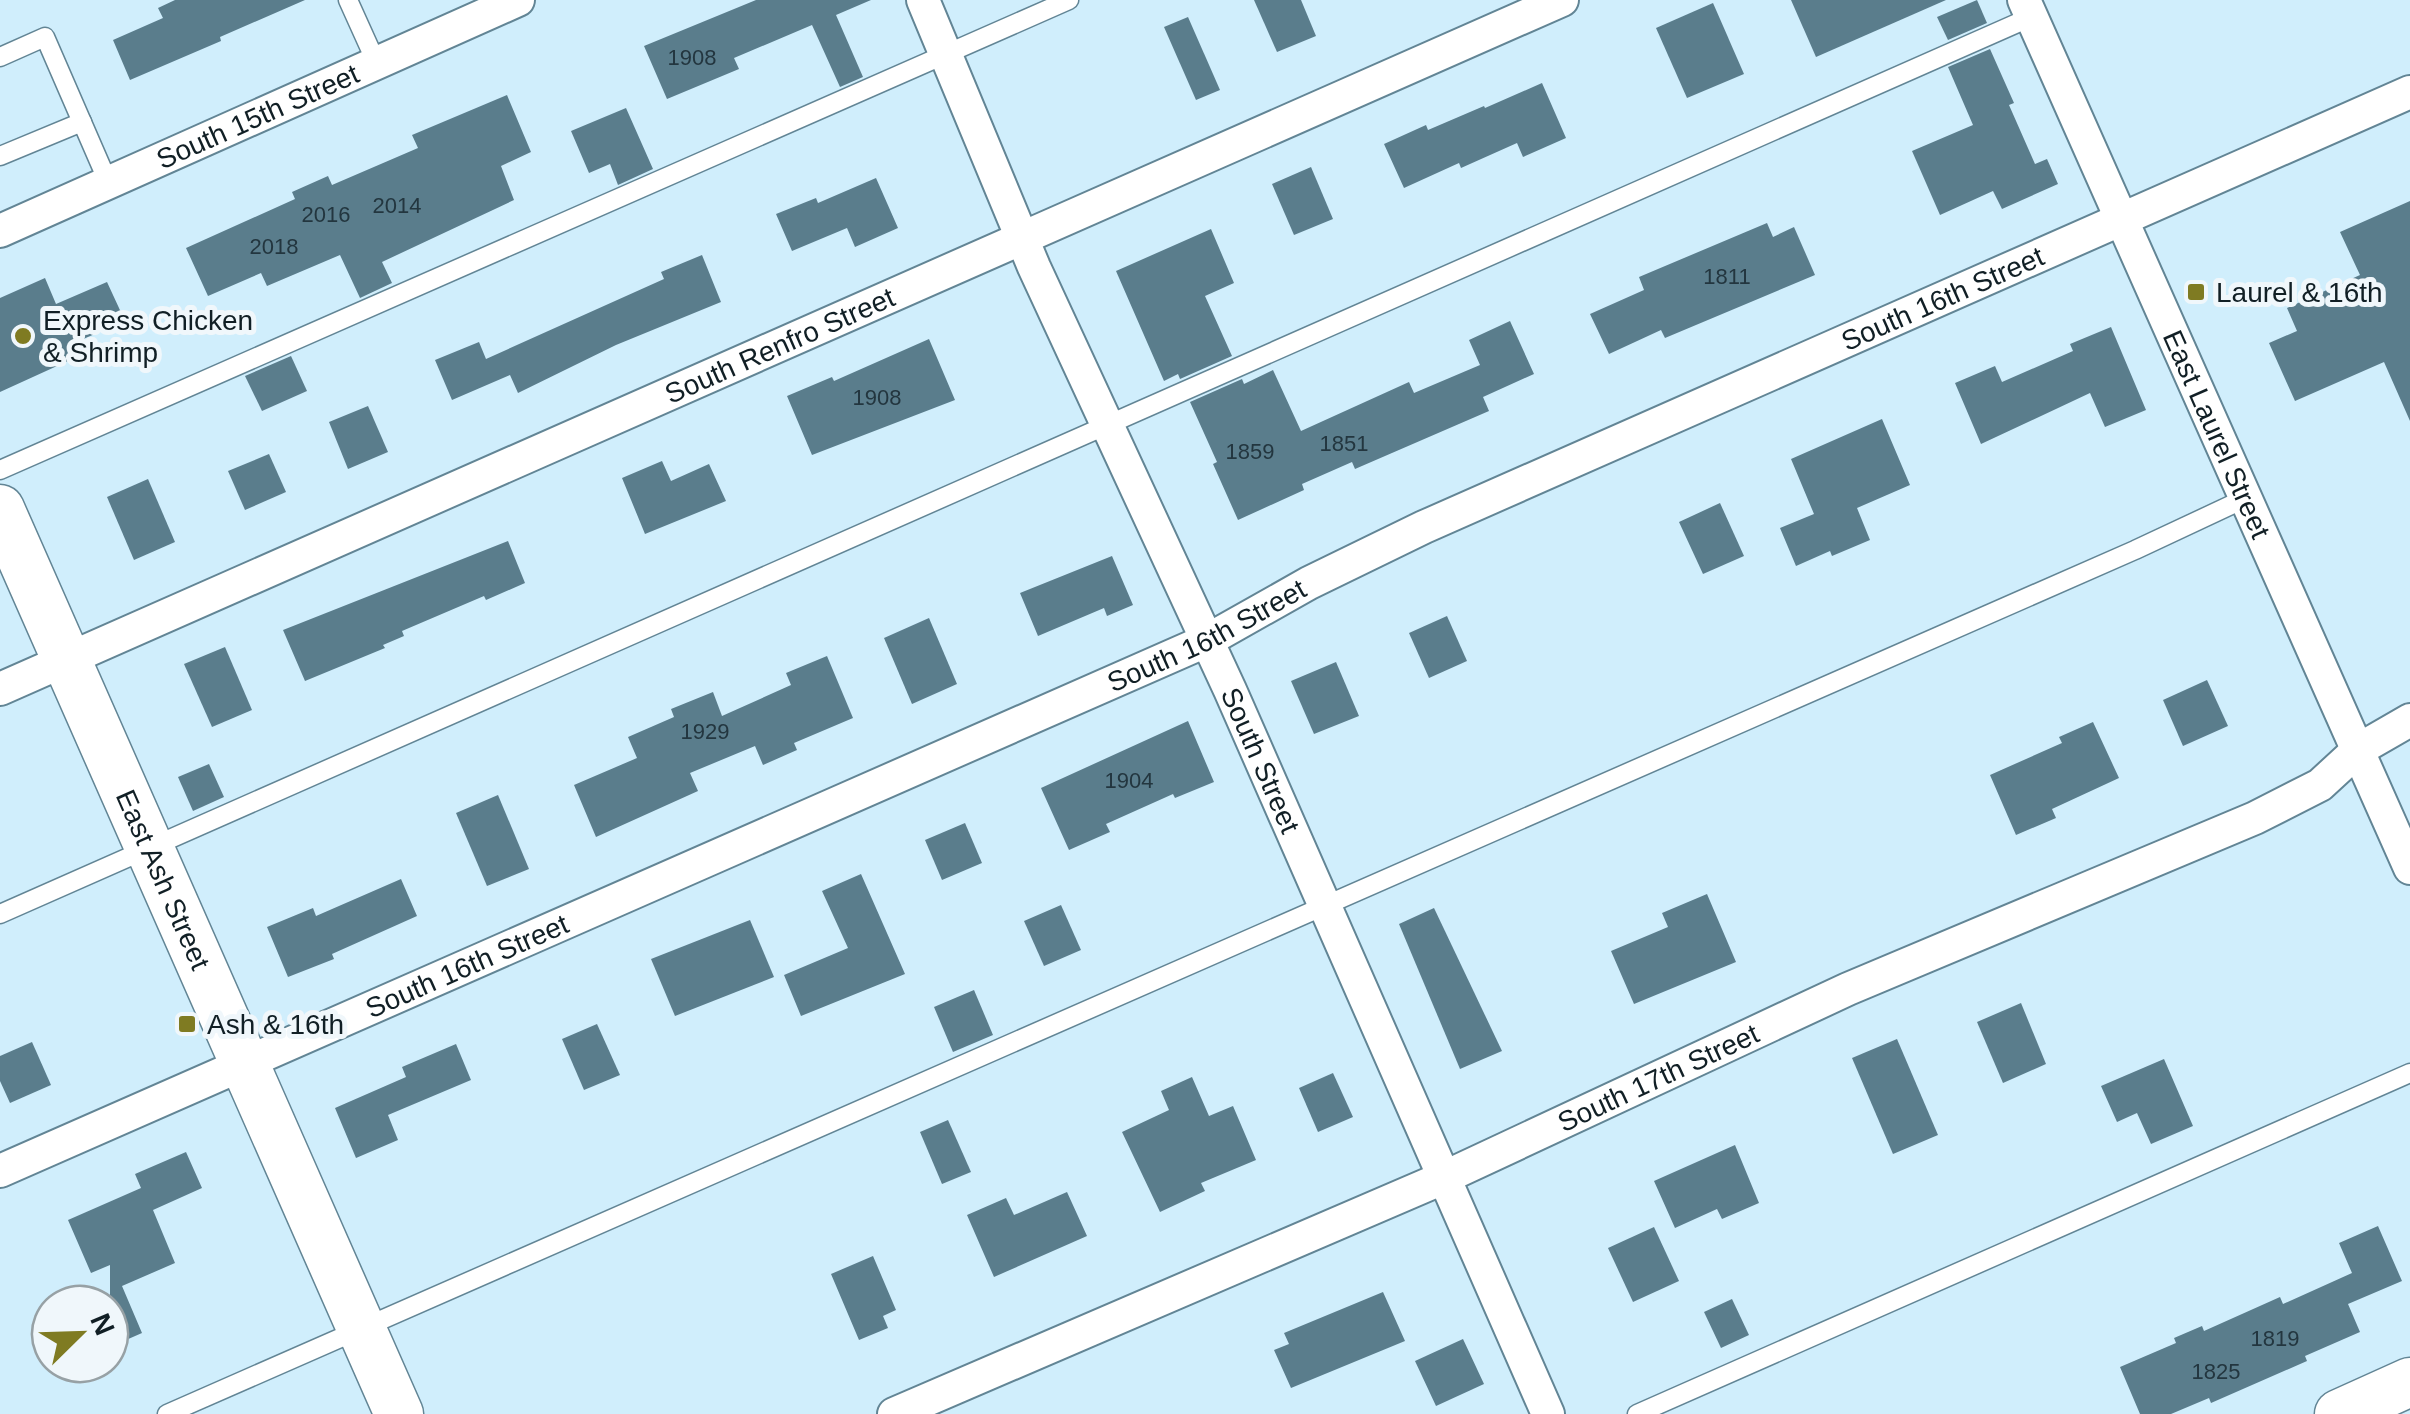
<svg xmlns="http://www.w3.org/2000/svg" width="2410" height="1414" viewBox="0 0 2410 1414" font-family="Helvetica,sans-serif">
<rect width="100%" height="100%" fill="#d0eefc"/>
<g fill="#5a7d8c">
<path d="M175,0H305L220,37L221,41L130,80L113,40L163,18L158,8Z"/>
<path d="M756,0H871L836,15L863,77L840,87L812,25L734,58L739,69L667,99L644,46Z"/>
<path d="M1254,0H1301L1316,36L1277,52Z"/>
<path d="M1791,0H1946L1816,57Z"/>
<path d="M1977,0L1987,23L1948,40L1937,17Z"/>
<path d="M1713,3L1744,74L1687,98L1656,28Z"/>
<path d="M1188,17L1220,90L1196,100L1164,27Z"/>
<path d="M1990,49L2014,103L2009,105L2035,164L2047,159L2058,184L2002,209L1993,191L1940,215L1912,151L1973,125L1948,67Z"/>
<path d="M1542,83L1566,138L1523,157L1517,143L1461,168L1459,163L1404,188L1384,144L1426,125L1428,130L1484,106L1485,108Z"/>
<path d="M507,95L531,152L501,166L514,200L382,262L392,283L360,298L340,255L267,286L261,273L208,296L186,248L295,199L292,192L328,176L332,185L418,148L412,135Z"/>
<path d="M626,108L653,169L618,185L610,164L589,173L571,131Z"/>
<path d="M1311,167L1333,219L1294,235L1272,184Z"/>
<path d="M876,178L898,228L855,247L847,228L792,251L776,214L816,198L818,203Z"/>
<path d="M2410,201V421L2384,362L2295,401L2269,343L2297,331L2287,308L2360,275L2340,232Z"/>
<path d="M1767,223L1773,237L1794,227L1815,275L1665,338L1661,330L1609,354L1590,314L1644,290L1639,277Z"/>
<path d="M1211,229L1234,283L1205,296L1232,356L1180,379L1178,374L1164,381L1116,271Z"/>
<path d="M702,255L721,302L616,345L518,393L510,375L452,400L435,360L479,342L486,359L664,279L661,272Z"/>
<path d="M45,278L56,304L107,282L125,321L74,343L79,356L0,392V298Z"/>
<path d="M1510,321L1534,374L1483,397L1489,411L1355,469L1352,462L1302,484L1304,490L1238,520L1213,464L1217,462L1190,402L1242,379L1244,384L1273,370L1301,431L1409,382L1414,393L1480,365L1469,340Z"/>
<path d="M2111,327L2146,410L2105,427L2090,393L1981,444L1955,383L1995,366L2002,382L2073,351L2070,344Z"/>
<path d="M929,339L955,400L812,455L787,396L832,377L834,381Z"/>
<path d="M291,356L307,391L262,411L245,376Z"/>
<path d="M368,406L388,452L348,469L329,422Z"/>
<path d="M1882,419L1910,485L1857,508L1870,540L1832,556L1830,551L1796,566L1780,528L1814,514L1791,459Z"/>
<path d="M269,454L286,492L245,510L228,471Z"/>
<path d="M662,461L671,481L709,464L726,501L645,534L622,478Z"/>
<path d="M148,479L175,542L134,560L107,497Z"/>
<path d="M1720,503L1744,556L1703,574L1679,522Z"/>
<path d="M508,541L525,583L486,600L484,596L402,631L404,636L383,645L385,648L305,681L283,630Z"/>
<path d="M1112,556L1133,605L1107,616L1104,608L1038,636L1020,593Z"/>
<path d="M1447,616L1467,661L1429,678L1409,633Z"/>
<path d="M929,618L957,684L912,704L884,638Z"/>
<path d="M225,647L252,710L212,727L184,664Z"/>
<path d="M827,656L853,718L794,743L797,750L763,765L755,746L690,773L698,791L596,837L574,785L637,758L628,737L674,717L671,709L713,692L722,716L791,685L786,673Z"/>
<path d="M1336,662L1359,716L1314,734L1291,681Z"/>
<path d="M2207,680L2228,726L2183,746L2163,700Z"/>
<path d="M1188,721L1214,782L1175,798L1173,794L1106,824L1110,832L1069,850L1041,788Z"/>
<path d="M2093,722L2119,778L2052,809L2056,818L2016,835L1990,775L2062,743L2059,737Z"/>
<path d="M209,764L224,797L193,811L178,777Z"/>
<path d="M498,795L529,869L487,886L456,813Z"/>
<path d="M965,823L982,863L942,880L925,840Z"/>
<path d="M861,874L905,974L801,1016L784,975L848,948L822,891Z"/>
<path d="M401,879L417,916L332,954L334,959L288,977L267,927L313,908L316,916Z"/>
<path d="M1707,894L1736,962L1634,1004L1611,951L1668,927L1662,913Z"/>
<path d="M1061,905L1081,950L1044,966L1024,921Z"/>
<path d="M1434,908L1502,1051L1460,1069L1399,924Z"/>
<path d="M750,920L774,977L675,1016L651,959Z"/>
<path d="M974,990L993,1035L953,1052L934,1007Z"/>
<path d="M2021,1003L2046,1064L2003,1083L1977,1022Z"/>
<path d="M597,1024L620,1075L584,1090L562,1039Z"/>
<path d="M1897,1039L1938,1135L1893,1154L1852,1058Z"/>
<path d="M32,1042L51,1085L10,1103L0,1081V1056Z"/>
<path d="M456,1044L471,1080L388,1115L398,1140L356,1158L335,1108L406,1077L402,1067Z"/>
<path d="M2164,1059L2193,1126L2151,1144L2137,1113L2117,1122L2101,1086Z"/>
<path d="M1333,1073L1353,1117L1318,1132L1299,1088Z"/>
<path d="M1192,1077L1209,1116L1233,1106L1256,1160L1201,1183L1205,1191L1160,1212L1122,1132L1169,1110L1161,1091Z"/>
<path d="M948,1120L971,1172L942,1184L920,1132Z"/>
<path d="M1735,1145L1759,1203L1722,1219L1717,1209L1675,1228L1654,1181Z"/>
<path d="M186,1152L202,1188L153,1210L175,1263L122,1286L142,1333L110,1347V1265L91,1273L68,1220L141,1188L135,1174Z"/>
<path d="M1067,1192L1087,1236L994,1277L967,1215L1006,1198L1014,1215Z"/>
<path d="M2378,1226L2402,1281L2348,1304L2360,1332L2305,1356L2307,1361L2211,1403L2209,1398L2171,1414H2140L2120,1367L2176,1343L2174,1338L2202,1326L2204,1331L2280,1297L2283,1304L2352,1273L2339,1243Z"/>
<path d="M1654,1227L1679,1281L1633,1302L1608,1248Z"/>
<path d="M873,1256L896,1310L883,1316L888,1328L859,1340L831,1274Z"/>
<path d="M1383,1292L1405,1341L1291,1388L1274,1350L1289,1344L1284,1333Z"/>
<path d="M1732,1299L1749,1335L1721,1348L1704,1312Z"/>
<path d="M1463,1339L1484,1384L1436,1406L1415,1361Z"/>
</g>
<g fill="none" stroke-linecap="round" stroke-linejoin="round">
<g stroke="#628595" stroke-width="21">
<g id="lane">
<path d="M348,0L376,62"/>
<path d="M0,57L45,37L108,182"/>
<path d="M0,156L82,122"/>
<path d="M0,470L1069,0"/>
<path d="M0,914L2031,17"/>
<path d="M167,1414L2135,550L2246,498"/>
<path d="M1637,1414L2410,1073"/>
</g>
</g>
<g stroke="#628595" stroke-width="36">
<g id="street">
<path id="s1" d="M923,0L1034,267L1230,690L1548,1414"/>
<path id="s2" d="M2024,0L2410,868"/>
<path id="s3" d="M0,231L518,0"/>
<path id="s4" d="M0,689L1562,0"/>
<path id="s5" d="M0,1171L1208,640L1309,583L1424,527L2410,92"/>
<path id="s6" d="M894,1414L1443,1178L1848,989L2255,818L2320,785L2358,750L2410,720"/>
</g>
</g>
<g stroke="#628595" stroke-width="51">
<g id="secondary">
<path id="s7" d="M0,509L399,1414"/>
<path d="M2339,1414L2410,1382"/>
</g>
</g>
<use href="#lane" stroke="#fff" stroke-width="18"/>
<use href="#street" stroke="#fff" stroke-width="32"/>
<use href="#secondary" stroke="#fff" stroke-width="48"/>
</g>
<g fill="#7f7b22" stroke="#f0f7fb" stroke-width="4">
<rect x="2186" y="282" width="20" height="20" rx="5"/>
<circle cx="23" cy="336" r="10"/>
<rect x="177" y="1014" width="20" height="20" rx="5"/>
</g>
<g text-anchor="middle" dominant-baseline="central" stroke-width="10" stroke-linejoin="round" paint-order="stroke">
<g font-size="22" fill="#23363f">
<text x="692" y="57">1908</text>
<text x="397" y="205">2014</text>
<text x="326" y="214">2016</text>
<text x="274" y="246">2018</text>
<text x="1727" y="276">1811</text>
<text x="877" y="397">1908</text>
<text x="1344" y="443">1851</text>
<text x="1250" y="451">1859</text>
<text x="705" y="731">1929</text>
<text x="1129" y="780">1904</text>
<text x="2275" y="1338">1819</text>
<text x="2216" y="1371">1825</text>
</g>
<g font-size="28" fill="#111f25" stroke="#f0f7fb">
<text stroke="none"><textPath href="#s3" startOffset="282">South 15th Street</textPath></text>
<text stroke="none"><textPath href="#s5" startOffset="2130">South 16th Street</textPath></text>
<text stroke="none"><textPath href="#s4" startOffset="852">South Renfro Street</textPath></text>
<text stroke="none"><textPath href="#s2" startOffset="475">East Laurel Street</textPath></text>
<text stroke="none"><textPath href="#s5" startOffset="1320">South 16th Street</textPath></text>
<text stroke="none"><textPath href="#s1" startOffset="832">South Street</textPath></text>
<text stroke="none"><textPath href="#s7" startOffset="405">East Ash Street</textPath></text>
<text stroke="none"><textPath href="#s5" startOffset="510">South 16th Street</textPath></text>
<text stroke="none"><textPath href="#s6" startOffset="835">South 17th Street</textPath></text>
</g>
<g font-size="28" fill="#111f25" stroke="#f0f7fb" text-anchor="start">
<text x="2216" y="292">Laurel &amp; 16th</text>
<text x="43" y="320">Express Chicken<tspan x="43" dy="32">&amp; Shrimp</tspan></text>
<text x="207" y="1024">Ash &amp; 16th</text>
</g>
</g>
<g transform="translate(80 1334) rotate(67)"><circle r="48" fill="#f0f7fb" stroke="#97a1a5" stroke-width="2.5"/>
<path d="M0-8L18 38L0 25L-18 38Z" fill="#7f7b22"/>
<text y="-15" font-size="28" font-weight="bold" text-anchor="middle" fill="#111f25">N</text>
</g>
</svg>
